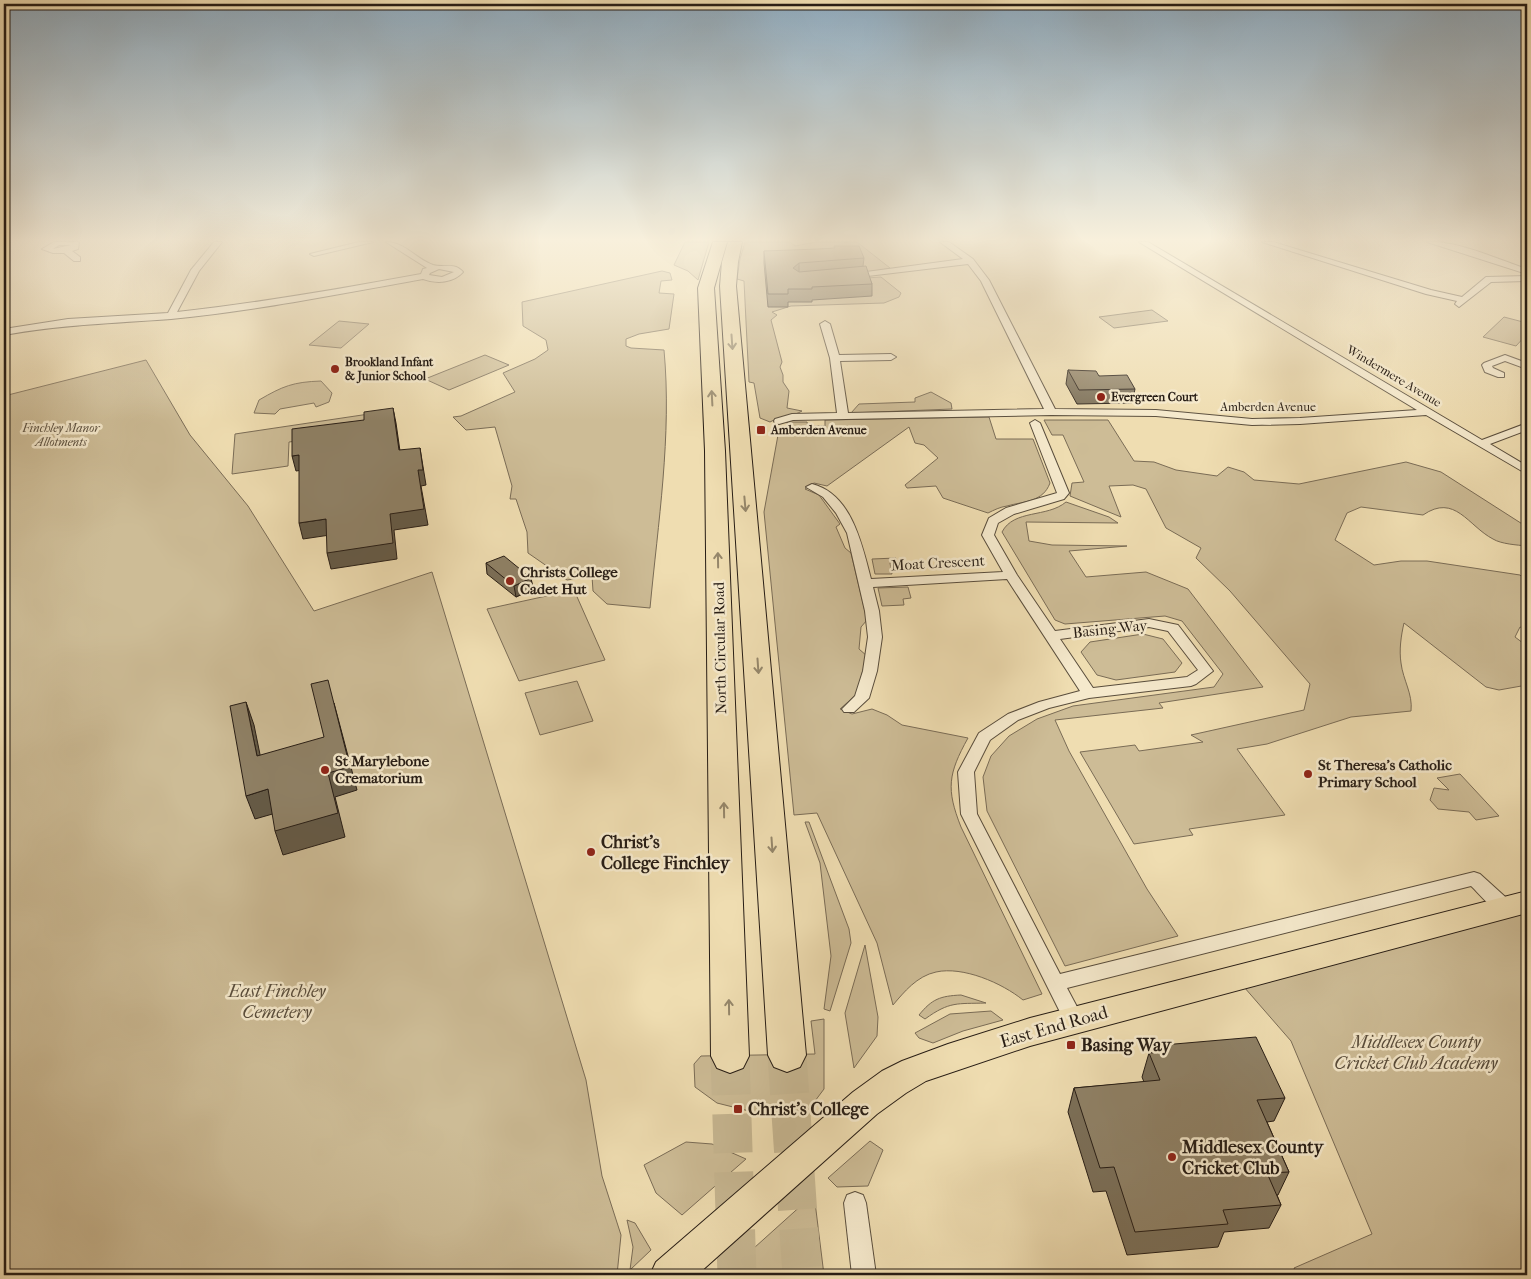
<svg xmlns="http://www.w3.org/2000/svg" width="1531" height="1279" viewBox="0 0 1531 1279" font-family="'IM FELL French Canon',serif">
<rect width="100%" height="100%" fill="#efddb1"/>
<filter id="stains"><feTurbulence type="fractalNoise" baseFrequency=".004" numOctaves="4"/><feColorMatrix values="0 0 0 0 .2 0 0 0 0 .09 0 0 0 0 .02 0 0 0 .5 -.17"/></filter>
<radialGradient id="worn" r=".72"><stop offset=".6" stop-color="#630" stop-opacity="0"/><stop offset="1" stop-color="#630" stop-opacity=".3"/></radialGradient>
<g fill="#cdbc96" stroke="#7a6c56">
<path d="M685,242H709L698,280L688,271L674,265Z"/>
<path d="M745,242H790L795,246L816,242H857L890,268L864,274L866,278L881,277L901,293L899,297L884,303L791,306L772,312L777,315L771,320L782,362L780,367L783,375V382L789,391L787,408L802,411C792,417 780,416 770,422L760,418L754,383L749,382L744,281L737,279L740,259Z"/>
<path d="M662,271L670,273L672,280L661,281L659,293L674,294L669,329L639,334L626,339V346L631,348L664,350C672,435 658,523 650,608L607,604L593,591L592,576L567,580L528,553L527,532L516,499H510L512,486L495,427L466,430L453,417L461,416L515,392L503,373L535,359L548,350L546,340L523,326L522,302Z"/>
<path d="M1152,310L1168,321L1114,328L1099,317Z"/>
<path d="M1504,317L1527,323V334L1516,346L1483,337Z"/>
<path d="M339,321L369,324L341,348L309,345Z"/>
<path d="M485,355L509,365L449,390L425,379Z"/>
<path d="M146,360L190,435L248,506L314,611L432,572L586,1080L602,1176L621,1235L617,1275H4V396Z"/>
<path d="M321,381L332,393L329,402L316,407L314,403L280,409L275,414L254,413L259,400C283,386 293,382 321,381Z"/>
<path d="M931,392L951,403L952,409L851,413L859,404L915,402V398Z"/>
<path d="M389,411L361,433L289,442L288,466L232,474L235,434Z"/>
<path d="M989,417L996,439H1033L1050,483C1043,502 1025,501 1007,506C1000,507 994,510 988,513L943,498L936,486L907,488L905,485L938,458L924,445L915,443L909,427L827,486L814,483L805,489L819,495L840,524L836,527L845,548L851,553L867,620L861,627L859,649L867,656L856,695L840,709L852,714L872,709L887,715L902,725L968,738C948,774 946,789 961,827L1042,994L1023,1000C1002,983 963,966 936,972C917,976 904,992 893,1005L877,943L817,813L794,815L764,512L778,435L789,436L787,422H807L808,426H825V420Z"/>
<path d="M1044,420H1108L1134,461L1154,462L1176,470L1217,476L1228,467L1244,472L1254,480L1299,484L1406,462L1441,472L1527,527V546C1517,545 1501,544 1493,539C1468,526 1455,493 1423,515L1361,507L1347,513L1335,540L1374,565L1401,561H1427L1520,575L1527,582V629L1520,627L1515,637L1527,646V685L1499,690L1486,687L1404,623C1401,636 1399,650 1401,663C1403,680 1413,694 1411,711L1351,717L1267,744L1237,749L1285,815L1189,829L1193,835L1134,844L1080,752L1135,745L1139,751L1203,742L1191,735L1304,710L1310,684L1230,591L1196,558L1201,548L1166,528L1146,489L1133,485L1109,486L1121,517L1070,496L1072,483L1084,482L1063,435H1052Z"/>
<path d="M1066,502L1109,517L1118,523L1026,522L1029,541L1052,545L1127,546L1069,551L1086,577L1146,572L1188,589L1263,687L1159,703L1163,708L1055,720L1069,751L1147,889L1178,936L1065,966L987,811L983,777L991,756L1009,736L1037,719L1073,706L1214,687L1223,674L1182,621L1165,616L1065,624L1055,620L1002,532C1014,509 1047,518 1066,502Z"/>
<path d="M896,558V563H890L892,574H875L872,559Z"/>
<path d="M908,587L911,598L903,599L904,605L882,606L878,588Z"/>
<path d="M574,590L605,660L519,681L487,609Z"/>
<path d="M1143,634L1163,639L1182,663L1175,672L1116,680L1097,675L1081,652L1090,642Z"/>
<path d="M577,681L593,721L540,735L525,693Z"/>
<path d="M1460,774L1499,816L1476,820L1469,812L1438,809L1430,800L1434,788L1449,790L1437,778Z"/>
<path d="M805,822H809L849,929L851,943L830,1011L824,1009L831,956L820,863Z"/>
<path d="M1527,902V1275H1297L1294,1268L1372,1234L1291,1041L1244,987Z"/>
<path d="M865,945L878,1017L877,1036L854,1068L845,1013Z"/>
<path d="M961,995L986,1003C957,1004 950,1001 925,1019L919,1015C932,999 940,996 961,995Z"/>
<path d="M991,1011L1003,1020L963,1031L933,1043L919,1038L915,1033L950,1014Z"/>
<path d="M824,1019V1089L809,1109L769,1116L717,1103L695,1087L694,1064L701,1056L815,1054L811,1021Z"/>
<path d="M870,1141L883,1150L868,1186L837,1187L828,1178Z"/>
<path d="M686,1142L712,1144L746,1159L682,1215L656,1193L644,1165Z"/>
<path d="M814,1194L824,1275H724Z"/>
<path d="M627,1220L635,1223L651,1250L630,1270L633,1247Z"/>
</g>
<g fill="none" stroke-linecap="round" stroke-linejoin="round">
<g stroke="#c7b792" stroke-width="39" stroke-dasharray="39 19" stroke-linecap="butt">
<path d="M787,1055L802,1275"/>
<path d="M730,1056L737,1275"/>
</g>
<g stroke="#594d3c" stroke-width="2">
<g id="street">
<path d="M54,242H79L78,249L72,251L80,257V261H74L64,253H53L42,249ZM59,245H71L53,249Z"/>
<path d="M214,242H222L199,271L177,312C259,303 340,289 421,274L423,269L427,268L386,242C405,242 416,259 433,265C444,268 454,262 463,272C453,283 437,284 423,279C339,294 255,311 171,319C115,323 59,325 4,335V329L68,319L168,313L191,270ZM439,269L454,272L442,277L429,275L430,273Z"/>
<path d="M359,242H373L314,256L310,254Z"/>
<path d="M940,242H949L973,259L989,280L1055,409L1156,410L1252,419L1300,418L1417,410L1139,242H1148L1482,440L1527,423V430L1490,444L1527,466V474L1426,415L1300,424L1252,425L1156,416L1051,415L793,420L779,424L775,423L774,421L775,419L792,414L837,413L830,358L820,324L825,321L830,324L839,355L891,354L896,357L891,360L840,361L848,413L1044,409L981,281L968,264L851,278L847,276L851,274L963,259Z"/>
<path d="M1262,242H1273L1431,290L1462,297L1486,277L1527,276V281L1491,282L1459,307L1455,304L1457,301L1426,294Z"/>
<path d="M1427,242C1455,240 1500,260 1527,269V274Z"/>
<path d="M1505,355L1527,363V369L1505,361L1492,366L1493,368L1504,373V377H1498L1485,372L1482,365L1484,363Z"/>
<path d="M1035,420L1040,423L1069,493L1064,499L1014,514L998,523L994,535L1017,575L1055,631L1149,619L1178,625L1213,671L1196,684L1191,686L1089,698L1049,708L1018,720L990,740L974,772L977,814L1060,974L1474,872L1480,874L1512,903L1515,908L1512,913C1497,918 1482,896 1471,886L1067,988L1084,1020L1081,1026L1074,1028L1067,1026L961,814L958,772L979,733L1008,714L1039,702L1080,691L1007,579L873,587L879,611L882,637L877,671L869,698L854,712H844L842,709L855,696L863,671L868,637L865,611L847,533L836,513L823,497L806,487L812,484C852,494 862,545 871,579L1003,572L982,535L989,518L1006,508L1057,493L1030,423ZM1149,627L1168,631L1198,670L1187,677L1093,688L1060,639Z"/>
<path d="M855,1192L863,1195L866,1203L876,1275H852L844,1203L847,1195Z"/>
</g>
</g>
<g stroke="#271d15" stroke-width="2">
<path id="primary" d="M1527,891V913L1030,1046L926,1081L906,1093L877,1114L697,1275H650L656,1262L853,1092L882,1071L902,1061L948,1044L1030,1018Z"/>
</g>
<g stroke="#271d15" stroke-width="2">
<g id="highway">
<path d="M713,242H727L714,288L725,451L749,1056L743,1068L730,1073L717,1068L711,1056L705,451L698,288Z"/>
<path d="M728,242H742L738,262L736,286L806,1055L800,1067L787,1072L774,1067L768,1055L720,286L722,262Z"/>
</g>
</g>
<use href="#street" fill="#f5e9cc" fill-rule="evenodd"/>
<use href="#primary" fill="#efddb1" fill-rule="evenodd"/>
<use href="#highway" fill="#efddb1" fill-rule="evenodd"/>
</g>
<g fill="#7b6f58" stroke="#271d15">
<path d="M764,251L864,258L863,266L872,284V296L812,300V302H788V307H768L764,263Z"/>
<path d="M1068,370L1099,376L1135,389L1132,403L1077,404L1066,384Z"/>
<path d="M486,563L531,578L533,589L516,597L487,574Z"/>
<path d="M1163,1045L1285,1098L1274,1121L1267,1122L1289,1172L1278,1195H1277L1281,1205L1269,1228L1224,1232L1218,1247L1127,1255L1106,1191L1093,1192L1068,1112L1074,1088L1144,1082L1142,1077L1149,1053L1160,1052Z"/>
</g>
<g fill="#645a47" stroke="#271d15">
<path d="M799,263V275L793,268Z"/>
<path d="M393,408L396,423L402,465L399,450Z"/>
<path d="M420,448L426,485L421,486L428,525L394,530L397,559L331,569L327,553L390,514L418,470Z"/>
<path d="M299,455L303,470L296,471L292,456Z"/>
<path d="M326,519L330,535L303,539L299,523Z"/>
<path d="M531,578L533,589L516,597L514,586Z"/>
<path d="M246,702L254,725L265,779L257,756Z"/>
<path d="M334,703L357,790L335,797L345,837L283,855L275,831L328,773Z"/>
<path d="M268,789L276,813L255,819L246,796Z"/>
</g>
<g fill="#8f8166" stroke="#271d15">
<path d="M834,246H859L864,258L799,263L793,268L799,272L866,266L872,284L812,287V289H788V294H768L764,251L818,249L835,248Z"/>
<path d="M1068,370L1096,371L1099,376L1127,375L1135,389L1079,390Z"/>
<path d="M393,408L399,450L420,448L423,470H418L424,509L390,514L393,543L327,553L326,519L299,523V455L292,456V429L364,420V412Z"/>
<path d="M504,556L531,578L514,586L486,563Z"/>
<path d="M328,680L350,767L328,773L338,813L275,831L268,789L246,796L230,706L246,702L257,756L324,737L311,684Z"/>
<path d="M1256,1037L1285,1098L1257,1100L1289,1172L1267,1173L1281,1205L1223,1210L1228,1224L1135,1232L1114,1167L1100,1168L1074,1088L1160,1080L1149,1053L1166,1052L1163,1045Z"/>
</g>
<defs><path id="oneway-shaft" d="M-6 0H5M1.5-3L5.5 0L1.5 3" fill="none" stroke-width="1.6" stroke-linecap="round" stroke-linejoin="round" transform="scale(1.25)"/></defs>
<g stroke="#95876b">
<use href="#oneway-shaft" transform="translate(732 342) rotate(86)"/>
<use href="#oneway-shaft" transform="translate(712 398) rotate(-93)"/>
<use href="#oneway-shaft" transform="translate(745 504) rotate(85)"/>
<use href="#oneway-shaft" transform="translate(718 560) rotate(-91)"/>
<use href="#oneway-shaft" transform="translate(758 666) rotate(86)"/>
<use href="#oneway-shaft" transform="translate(724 810) rotate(-91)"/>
<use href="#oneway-shaft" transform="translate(772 845) rotate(86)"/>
<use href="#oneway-shaft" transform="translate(729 1007) rotate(-91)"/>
</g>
<linearGradient id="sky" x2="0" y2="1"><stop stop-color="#8faabd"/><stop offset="0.57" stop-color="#f8f0dc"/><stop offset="1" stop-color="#f8f0dc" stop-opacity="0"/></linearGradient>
<rect width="1531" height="421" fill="url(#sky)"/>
<g fill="#8f2418" stroke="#f5e9cc" stroke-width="2">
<circle cx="335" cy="369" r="5"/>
<circle cx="1101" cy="397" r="5"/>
<rect x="756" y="425" width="10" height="10" rx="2.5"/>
<circle cx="510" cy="581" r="5"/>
<circle cx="325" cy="770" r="5"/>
<circle cx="1308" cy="774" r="5"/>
<circle cx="591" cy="852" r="5"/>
<rect x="1066" y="1040" width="10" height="10" rx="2.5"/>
<rect x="733" y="1104" width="10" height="10" rx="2.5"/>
<circle cx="1172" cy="1157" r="5"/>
</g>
<g text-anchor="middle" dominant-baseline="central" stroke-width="5" stroke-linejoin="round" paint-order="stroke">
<g font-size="12" font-weight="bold" fill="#271d15" stroke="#f5e9cc" text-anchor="start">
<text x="345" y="362">Brookland Infant<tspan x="345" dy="14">&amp; Junior School</tspan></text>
<text x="1111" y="397">Evergreen Court</text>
<text x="771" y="430">Amberden Avenue</text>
</g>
<g font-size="12" fill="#271d15" stroke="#f5e9cc">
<text transform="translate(1394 376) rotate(31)">Windermere Avenue</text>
<text x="1268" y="407">Amberden Avenue</text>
</g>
<g font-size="12" font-style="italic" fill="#594d3c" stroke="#f5e9cc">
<text x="61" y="428">Finchley Manor<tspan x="61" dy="14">Allotments</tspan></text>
</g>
<g font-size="15" fill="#271d15" stroke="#f5e9cc">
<text transform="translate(938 563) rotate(-3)">Moat Crescent</text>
<text transform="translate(1110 629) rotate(-6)">Basing Way</text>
<text transform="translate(720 648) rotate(-91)">North Circular Road</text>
</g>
<g font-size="15" font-weight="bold" fill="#271d15" stroke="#f5e9cc" text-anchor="start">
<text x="520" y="572">Christs College<tspan x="520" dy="17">Cadet Hut</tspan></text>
<text x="335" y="761">St Marylebone<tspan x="335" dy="17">Crematorium</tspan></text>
<text x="1318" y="765">St Theresa's Catholic<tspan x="1318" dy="17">Primary School</tspan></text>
</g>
<g font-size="18" font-weight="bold" fill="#271d15" stroke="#f5e9cc" text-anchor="start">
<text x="601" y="842">Christ's<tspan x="601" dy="21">College Finchley</tspan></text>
<text x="1081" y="1045">Basing Way</text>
<text x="748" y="1109">Christ's College</text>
<text x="1182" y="1147">Middlesex County<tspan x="1182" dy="21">Cricket Club</tspan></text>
</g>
<g font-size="18" font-style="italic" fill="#594d3c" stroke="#f5e9cc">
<text x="277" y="991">East Finchley<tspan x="277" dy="21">Cemetery</tspan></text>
<text x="1416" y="1042">Middlesex County<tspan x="1416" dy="21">Cricket Club Academy</tspan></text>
</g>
<g font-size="18" fill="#271d15" stroke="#f5e9cc">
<text transform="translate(1054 1027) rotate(-16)">East End Road</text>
</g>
</g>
<rect width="1531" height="1279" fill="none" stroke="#efddb1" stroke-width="20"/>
<rect x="5" y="5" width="1521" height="1269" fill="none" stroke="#271d15" stroke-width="2.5"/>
<rect x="10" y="10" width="1511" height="1259" fill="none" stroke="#271d15"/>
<rect width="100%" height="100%" filter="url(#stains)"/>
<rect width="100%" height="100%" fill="url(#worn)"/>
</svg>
